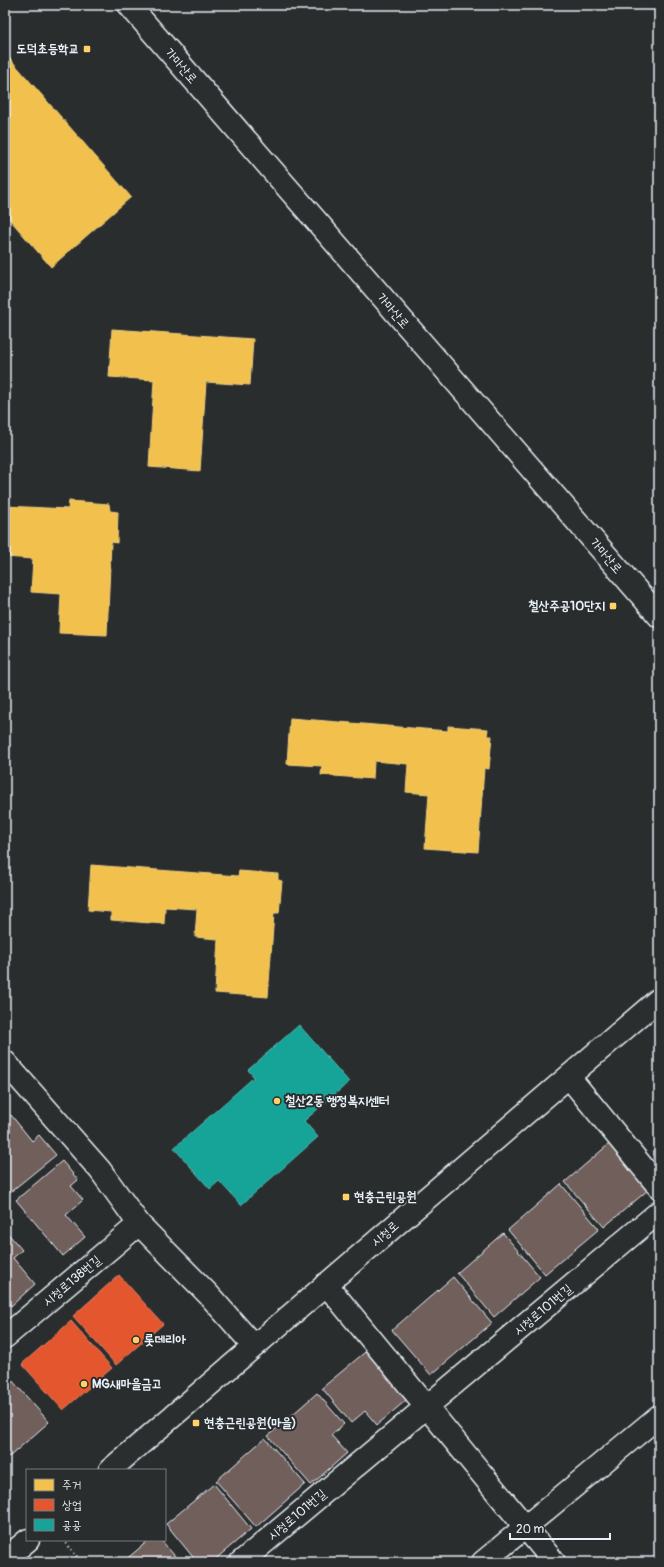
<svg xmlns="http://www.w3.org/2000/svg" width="664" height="1567" viewBox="0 0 664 1567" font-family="Pangolin,'Poor Story',sans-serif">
<rect width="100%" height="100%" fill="#2a2d2e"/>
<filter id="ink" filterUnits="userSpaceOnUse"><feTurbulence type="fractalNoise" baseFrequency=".025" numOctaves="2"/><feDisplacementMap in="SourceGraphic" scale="8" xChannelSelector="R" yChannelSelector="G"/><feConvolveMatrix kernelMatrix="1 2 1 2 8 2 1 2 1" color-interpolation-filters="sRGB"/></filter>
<g filter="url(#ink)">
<g fill="#f2c14e" stroke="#efcf81">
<path d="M5,53L131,197L51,267L5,214Z"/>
<path d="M112,329L253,339L250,385L206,382L200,471L149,467L154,380L109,377Z"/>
<path d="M69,501L109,504L110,511L118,512L117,543L111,542L107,635L59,633L61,594L31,592L33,559L5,557V506L68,509Z"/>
<path d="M290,718L448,731V726L488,729L487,736H492L489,769L484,768L478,852L425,848L429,794L406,792L408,764L374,761L373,779L321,775L322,766L287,764Z"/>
<path d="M91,865L238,876L239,871L278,874V880L282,881L279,913H274L268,997L215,993L218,939L195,937L197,909L165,907L164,924L111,920V912L88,910Z"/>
</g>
<g fill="#e4572e" stroke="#e5856b">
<path d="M119,1275L163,1324L116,1365L73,1316Z"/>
<path d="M71,1321L112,1368L63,1410L22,1364Z"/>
</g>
<path fill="#17a398" stroke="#56bab5" d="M299,1025L349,1082L304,1121L318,1137L241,1205L219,1181L210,1189L174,1148L254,1077L248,1070Z"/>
<g fill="#715e5c" stroke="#e8f1f8">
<path d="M11,1115L32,1141L39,1135L56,1155L9,1193L5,1188V1120Z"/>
<path d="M609,1144L648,1190L604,1227L565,1182Z"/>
<path d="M62,1161L78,1180L71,1186L83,1200L66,1215L85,1237L63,1256L16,1200Z"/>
<path d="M561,1184L599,1229L545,1274L508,1230Z"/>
<path d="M5,1230L22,1250L13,1258L35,1284L11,1306L5,1299Z"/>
<path d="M503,1233L540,1277L494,1317L457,1273Z"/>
<path d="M453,1277L492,1323L431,1375L392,1330Z"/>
<path d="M370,1348L411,1396L377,1425L365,1411L351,1423L322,1388Z"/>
<path d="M10,1378L49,1422L9,1457L5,1453V1382Z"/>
<path d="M317,1393L344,1424L331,1435L347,1453L311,1485L268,1436Z"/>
<path d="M265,1438L305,1484L256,1527L216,1481Z"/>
<path d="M214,1484L251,1529L212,1562H197L166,1524Z"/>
<path d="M149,1540H161L180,1562H123Z"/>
</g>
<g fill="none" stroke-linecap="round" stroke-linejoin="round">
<g stroke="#e8f1f8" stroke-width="25">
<g id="minor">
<path d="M5,1062L100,1170L139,1224L208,1294L254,1346"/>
<path d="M569,1077L659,1187"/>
<path d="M326,1284L554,1562"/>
<path d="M5,1337L139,1224"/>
<path d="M241,1562L659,1212"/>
<path d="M483,1562L659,1416"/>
</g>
</g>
<g stroke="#e8f1f8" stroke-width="25">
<g id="secondary">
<path d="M129,5L659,616"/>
<path d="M110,1470L659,999"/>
<path d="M5,1559L28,1540"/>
</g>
</g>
<path stroke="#e8f1f8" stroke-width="2.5" stroke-dasharray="1 3" stroke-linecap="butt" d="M64,1540L81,1562"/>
<use href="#minor" stroke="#2a2d2e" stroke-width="22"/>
<use href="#secondary" stroke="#2a2d2e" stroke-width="22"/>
</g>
</g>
<g fill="#ffd166" stroke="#2a2d2e" stroke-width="1.5">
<rect x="83" y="45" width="8" height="8" rx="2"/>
<rect x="609" y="602" width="8" height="8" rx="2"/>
<circle cx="277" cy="1101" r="4"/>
<rect x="342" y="1193" width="8" height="8" rx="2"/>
<circle cx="136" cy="1340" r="4"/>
<circle cx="84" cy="1384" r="4"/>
<rect x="192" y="1419" width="8" height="8" rx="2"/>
</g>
<g text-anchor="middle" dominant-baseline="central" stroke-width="4" stroke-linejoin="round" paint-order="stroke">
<g font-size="13" font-weight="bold" fill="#e8f1f8" stroke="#2a2d2e" text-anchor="start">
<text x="79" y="49" text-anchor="end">도덕초등학교</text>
<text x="605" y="606" text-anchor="end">철산주공10단지</text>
<text x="285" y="1101">철산2동 행정복지센터</text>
<text x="354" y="1197">현충근린공원</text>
<text x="144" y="1340">롯데리아</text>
<text x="92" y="1384">MG새마을금고</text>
<text x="204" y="1423">현충근린공원(마을)</text>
</g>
<g font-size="13" fill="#e8f1f8" stroke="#2a2d2e">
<text transform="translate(181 66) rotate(49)">가마산로</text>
<text transform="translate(393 311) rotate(49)">가마산로</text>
<text transform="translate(606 556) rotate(49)">가마산로</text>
<text transform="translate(385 1234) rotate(-41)">시청로</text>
<text transform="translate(72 1281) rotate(-40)">시청로138번길</text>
<text transform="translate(543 1310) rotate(-40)">시청로101번길</text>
<text transform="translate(297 1515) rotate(-40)">시청로101번길</text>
</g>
</g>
<rect width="664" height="1567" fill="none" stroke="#2a2d2e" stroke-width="20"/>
<rect x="10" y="10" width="644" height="1547" fill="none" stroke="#e8f1f8" stroke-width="1.5" filter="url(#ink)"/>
<rect x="26" y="1469" width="140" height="72" fill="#2a2d2e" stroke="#767b7f"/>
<rect x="34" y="1479" width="20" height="12" fill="#f2c14e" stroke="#767b7f"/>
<text x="62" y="1489" font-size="12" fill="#e8f1f8">주거</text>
<rect x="34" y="1499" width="20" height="12" fill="#e4572e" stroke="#767b7f"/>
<text x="62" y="1509" font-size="12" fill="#e8f1f8">상업</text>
<rect x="34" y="1519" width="20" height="12" fill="#17a398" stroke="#767b7f"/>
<text x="62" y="1529" font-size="12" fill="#e8f1f8">공공</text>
<path d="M510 1533v6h100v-6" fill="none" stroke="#e8f1f8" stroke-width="2"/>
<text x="516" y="1533" font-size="12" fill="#e8f1f8" stroke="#2a2d2e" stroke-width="3" paint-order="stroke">20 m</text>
</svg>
